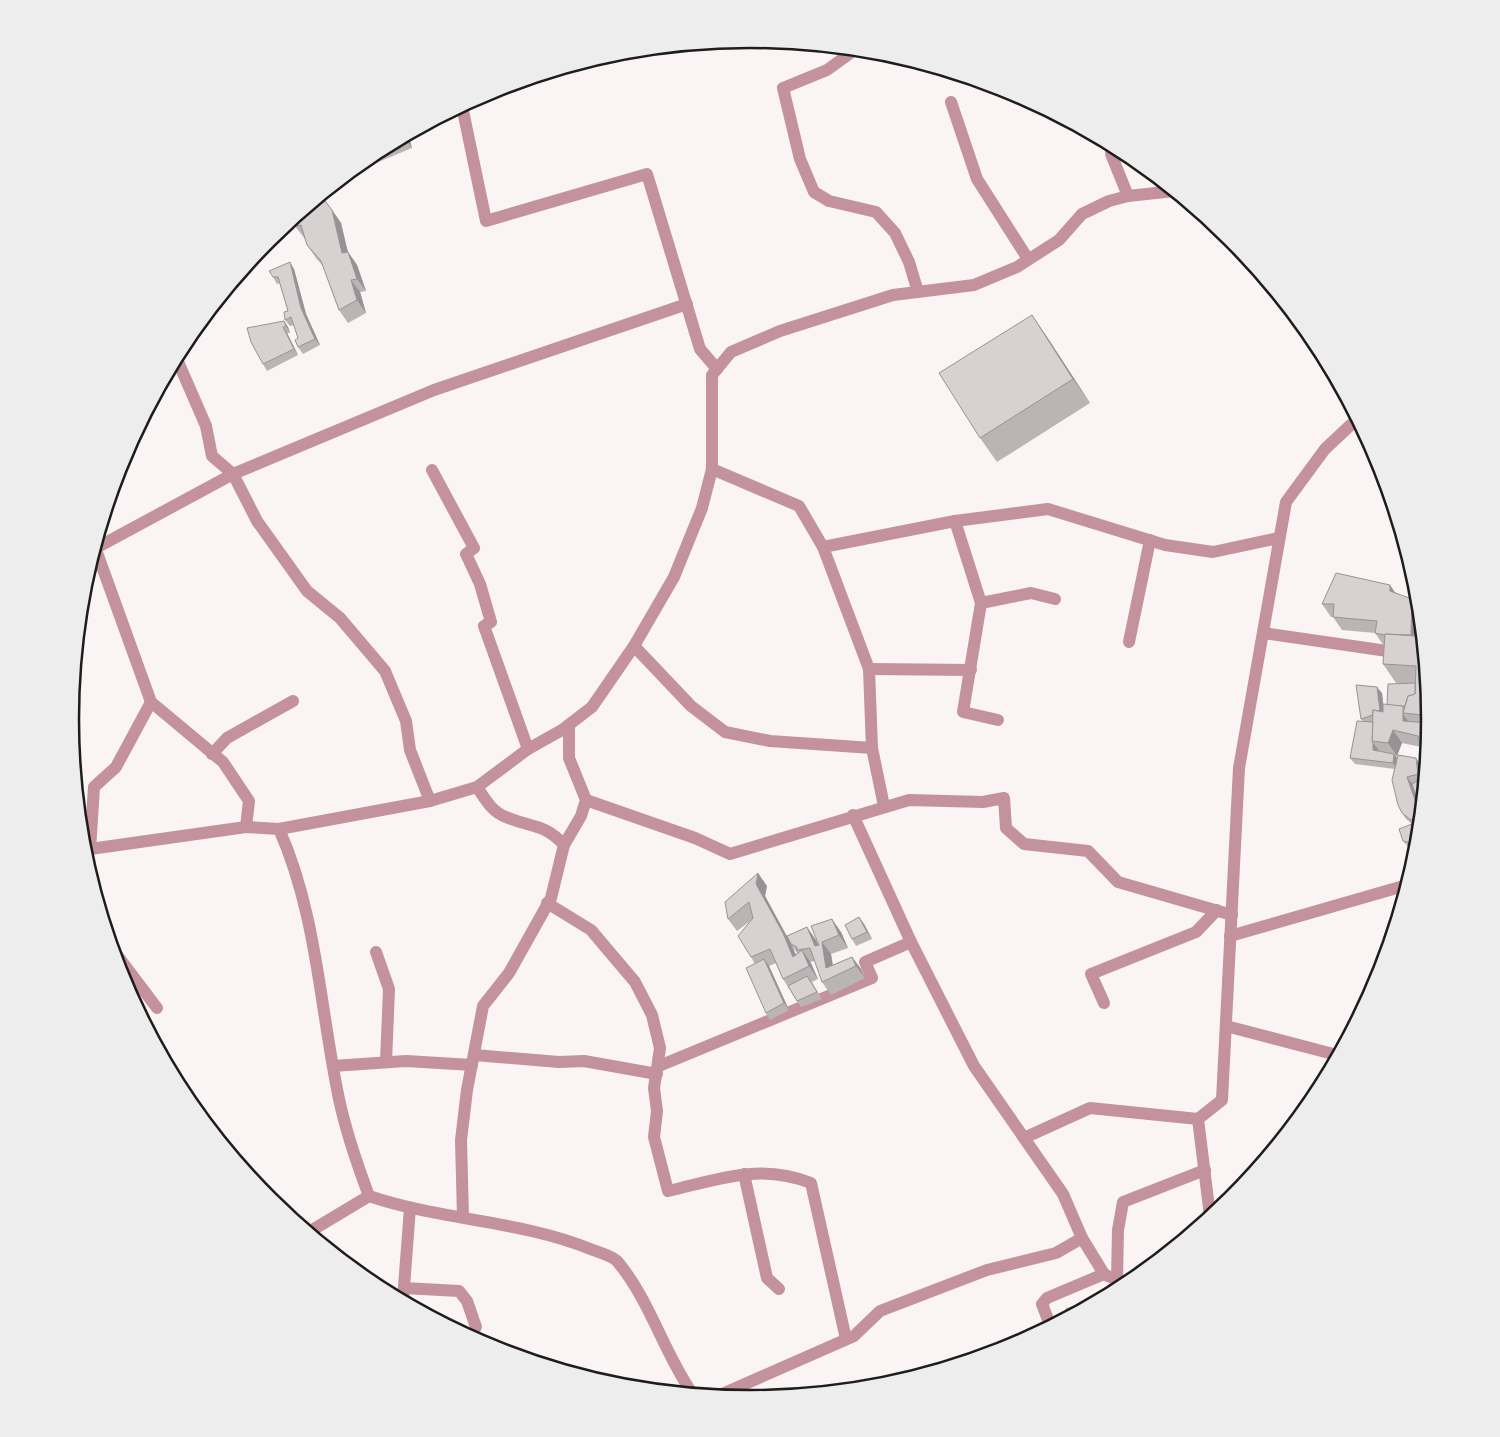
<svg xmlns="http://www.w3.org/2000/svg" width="1500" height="1437" viewBox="0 0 1500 1437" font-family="'Titillium Web',sans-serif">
<rect width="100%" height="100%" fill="#fbf4f5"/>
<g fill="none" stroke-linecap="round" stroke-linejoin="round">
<g stroke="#c3929c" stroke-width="12">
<path d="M856,49L827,70L783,88L800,159L814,192L829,201L876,212L895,233L909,262L918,292"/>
<path d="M951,102L977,179L1028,259"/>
<path d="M462,106L486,221L647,174L700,349L717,369"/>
<path d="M176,357L206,426L212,456L233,474L257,521L307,591L340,618L385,671L406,721L410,750L430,801"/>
<path d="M712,469L799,506L823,547L869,669L872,748L884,806"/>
<path d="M432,470L474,548L466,554L480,584L491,622L484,626L528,749"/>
<path d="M955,521L981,603L963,712L998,720"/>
<path d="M823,547L955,521L1048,509L1165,545L1213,552L1279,538"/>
<path d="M96,548L233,474L434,390L687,304"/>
<path d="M981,603L1031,593L1055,599"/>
<path d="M1263,633L1401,653"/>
<path d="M1129,642L1150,540"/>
<path d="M634,646L691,706L725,732L770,741L872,748"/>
<path d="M869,669L971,670"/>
<path d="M212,754L227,738L293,701"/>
<path d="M586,800L695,838L730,854L909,800L983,802L1004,798L1006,828L1024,844L1088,851L1118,882L1232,915"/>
<path d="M564,845L581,816L586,800L569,758V725"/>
<path d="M547,903L591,930L635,982L652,1015L660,1048L654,1088L657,1111L654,1137L668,1191C720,1179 759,1163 811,1183L846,1339"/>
<path d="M114,951L157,1008"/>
<path d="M376,952L389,989L386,1062"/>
<path d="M1104,1003L1091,974L1196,932L1217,910"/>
<path d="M1226,1026L1337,1055"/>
<path d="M161,1052H162"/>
<path d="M474,1055L559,1062L584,1061L657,1074"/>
<path d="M333,1066L406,1061L472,1065"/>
<path d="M659,1066L872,978L865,962L911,942"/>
<path d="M1024,1138L1090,1108L1198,1119"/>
<path d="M744,1174L767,1278L779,1289"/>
<path d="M309,1232L369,1196"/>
<path d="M1117,1280L1118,1230L1123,1202L1205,1170"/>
<path d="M404,1288L459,1291L467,1301L476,1327"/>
<path d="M720,1395L854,1336L880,1311L987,1270L1056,1253L1082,1238"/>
</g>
<g stroke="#c3929c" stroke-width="12">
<path d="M1114,146L1111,154L1128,196"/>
<path d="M95,547L151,702L223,762L249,801L246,827"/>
<path d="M853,815L911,942L974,1066L1063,1194L1082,1238L1104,1274L1126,1285"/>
<path d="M279,829L430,801L477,787L528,749L562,730L592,707L634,646L674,577L702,508L712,469V375L731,352L780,331L893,295L974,285L1017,267L1059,240L1082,214L1109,201L1128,196L1174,191"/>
<path d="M83,850L246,827L279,829C317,914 320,1009 339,1099C346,1132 357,1164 369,1196C443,1221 520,1220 593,1250C601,1253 612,1256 617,1261C650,1300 663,1351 692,1393"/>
<path d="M90,850L94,787L116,767L151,702"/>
<path d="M1230,936L1407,885"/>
<path d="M1210,1216L1198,1119L1222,1100L1239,768L1286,502L1325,449L1357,419"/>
<path d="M463,1217L461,1140L467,1090L483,1006L509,973L551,898L564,845C544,823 531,828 506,817C492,812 485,799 477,787"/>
<path d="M403,1300L410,1208"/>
<path d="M1050,1325L1042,1304L1047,1298L1104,1274"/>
</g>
</g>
<g fill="#bab4b5" fill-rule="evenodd">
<path d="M408,134L412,148L345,176L373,153Z"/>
<path d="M332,210L341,223L348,252L357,265L366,291L360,292L366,313L348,323L339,310L323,266L316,258L307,245L305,239L295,226Z"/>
<path d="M294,269L306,314L320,345L303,354L298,347V338L294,325L290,326L285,320L288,311L280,283L277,284L273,277Z"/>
<path d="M1032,315L1049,340L1090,403L997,462L980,438Z"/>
<path d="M284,321L288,327L290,333H287L298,355L267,371L263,364Z"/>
<path d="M1417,586L1430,719L1426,755L1421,747L1402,743L1397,756H1395L1397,759L1416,758L1420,765L1422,780L1420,781L1423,786L1417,849L1408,847L1403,841L1412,824L1406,819L1402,813L1395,769L1355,764L1350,758L1363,721L1361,719L1382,693L1383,707L1387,705L1402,683H1396L1383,664L1384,646L1375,633L1342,630L1333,617H1331L1322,604L1395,593L1415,603Z"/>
<path d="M767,886L765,896L787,936L807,927L816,940L818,945H819L811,926L841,932L848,948L831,954L833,965L852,957L861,969L865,978L831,995L822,982L815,961L810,962L818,979L812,982L822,999L801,1007L783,979L776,963L769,966L789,1010L770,1020L766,1013L755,964L751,957L753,919L737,931L728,919ZM792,946L797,953L796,955Z"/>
<path d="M859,917L864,924L872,939L856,946L852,939Z"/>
</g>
<g fill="#979293">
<path d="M408,134L412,148L404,136Z"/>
<path d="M332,210L341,223L351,266L342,253Z"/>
<path d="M348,252L357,265L366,291L357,279Z"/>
<path d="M290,262L294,269L306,314L320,345L315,339L301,308Z"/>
<path d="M351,280L360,292L366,313L357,300Z"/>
<path d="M1032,315L1049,340L1090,403L1073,379Z"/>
<path d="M284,321L288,327L290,333L286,326Z"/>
<path d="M283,327L287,333L298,355L294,349Z"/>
<path d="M1390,585L1399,598L1390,591Z"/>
<path d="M1412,599L1419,609L1420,652L1411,639Z"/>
<path d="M1377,687L1382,693L1385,719L1380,713Z"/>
<path d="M1423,707L1430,716L1429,724L1423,715Z"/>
<path d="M1403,714L1412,727L1403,721Z"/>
<path d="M1393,730L1402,743L1397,756L1388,743Z"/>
<path d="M1373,743L1378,749V756L1373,750Z"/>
<path d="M1394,754L1399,760L1397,769L1393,763Z"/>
<path d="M1416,758L1420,765L1422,780L1418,774Z"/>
<path d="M1407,777L1412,783L1421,809L1420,814Z"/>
<path d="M758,873L767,886L765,896L792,946L802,969L793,957L756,884Z"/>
<path d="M859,917L864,924L872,939L867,932Z"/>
<path d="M832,919L841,932L848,948L839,935Z"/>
<path d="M807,927L816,940L824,959L815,946Z"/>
<path d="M822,942L831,954L834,976L826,968Z"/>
<path d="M802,950L811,963L818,979L809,966Z"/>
<path d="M852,957L861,969L865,978L856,966Z"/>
<path d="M764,959L769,966L789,1010L784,1003Z"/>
</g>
<g fill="#d8d1d2" stroke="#979293">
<path d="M321,196L332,210L342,253L348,252L357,279L351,280L357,300L339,310L321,261L307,245L301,225L295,226L292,219Z"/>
<path d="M290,262L301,308L315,339L298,347L295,340L298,338L291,317L285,320L284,312L288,311L278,277H273L269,271Z"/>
<path d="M1032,315L1073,379L980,438L939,373Z"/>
<path d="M284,321L286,326L283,327L294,349L263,364L251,342L247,328Z"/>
<path d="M1336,573L1390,585V591L1412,599L1411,635L1385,634V635L1375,633L1377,621L1333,617L1334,604H1322Z"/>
<path d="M1414,577L1417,586L1429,707H1423V715L1403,713L1408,696L1415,694L1416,666L1383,664L1385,634L1416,636Z"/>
<path d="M1415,683V694L1408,696L1404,708L1403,706L1387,705L1388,684Z"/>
<path d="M1356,685L1377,687L1380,711L1373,710V715L1361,719Z"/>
<path d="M1383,704L1403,706V721L1429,723L1427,745H1420L1418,736L1393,730L1388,743L1372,741L1373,710L1383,712Z"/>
<path d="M1357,721L1373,722L1372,741L1373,743V750L1394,754L1393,763L1350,758Z"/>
<path d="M1398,755L1416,758L1418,774L1407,777L1420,814L1411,820L1402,813L1398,805L1392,780Z"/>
<path d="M1419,780L1423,788L1421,811L1412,784Z"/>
<path d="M1420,821L1417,844L1403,841L1399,829Z"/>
<path d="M758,873L756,884L783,933L793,957L802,950L809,966L783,979L770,949L751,957L738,936L753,918L749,902L728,919L725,902Z"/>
<path d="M859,917L867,932L852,939L845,925Z"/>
<path d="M832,919L839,935L822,942L826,968L852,957L856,966L822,982L810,948L797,950V947L791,944L787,936L807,927L815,946L819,945L811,926Z"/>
<path d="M764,959L784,1003L766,1013L746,968Z"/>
<path d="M807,976L817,992L797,1001L788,986Z"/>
<path d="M1121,1281L1123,1286L1111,1293L1109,1285Z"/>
<path d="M1085,1302L1086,1306L1068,1315L1066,1309Z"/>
</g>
<path d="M0 0H1500V1437H0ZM79 719a671 671 0 1 1 1342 0a671 671 0 1 1-1342 0Z" fill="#ededed" fill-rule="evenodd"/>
<path fill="none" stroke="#1f1c1d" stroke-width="2.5" d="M79 719a671 671 0 1 1 1342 0a671 671 0 1 1-1342 0Z"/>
</svg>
